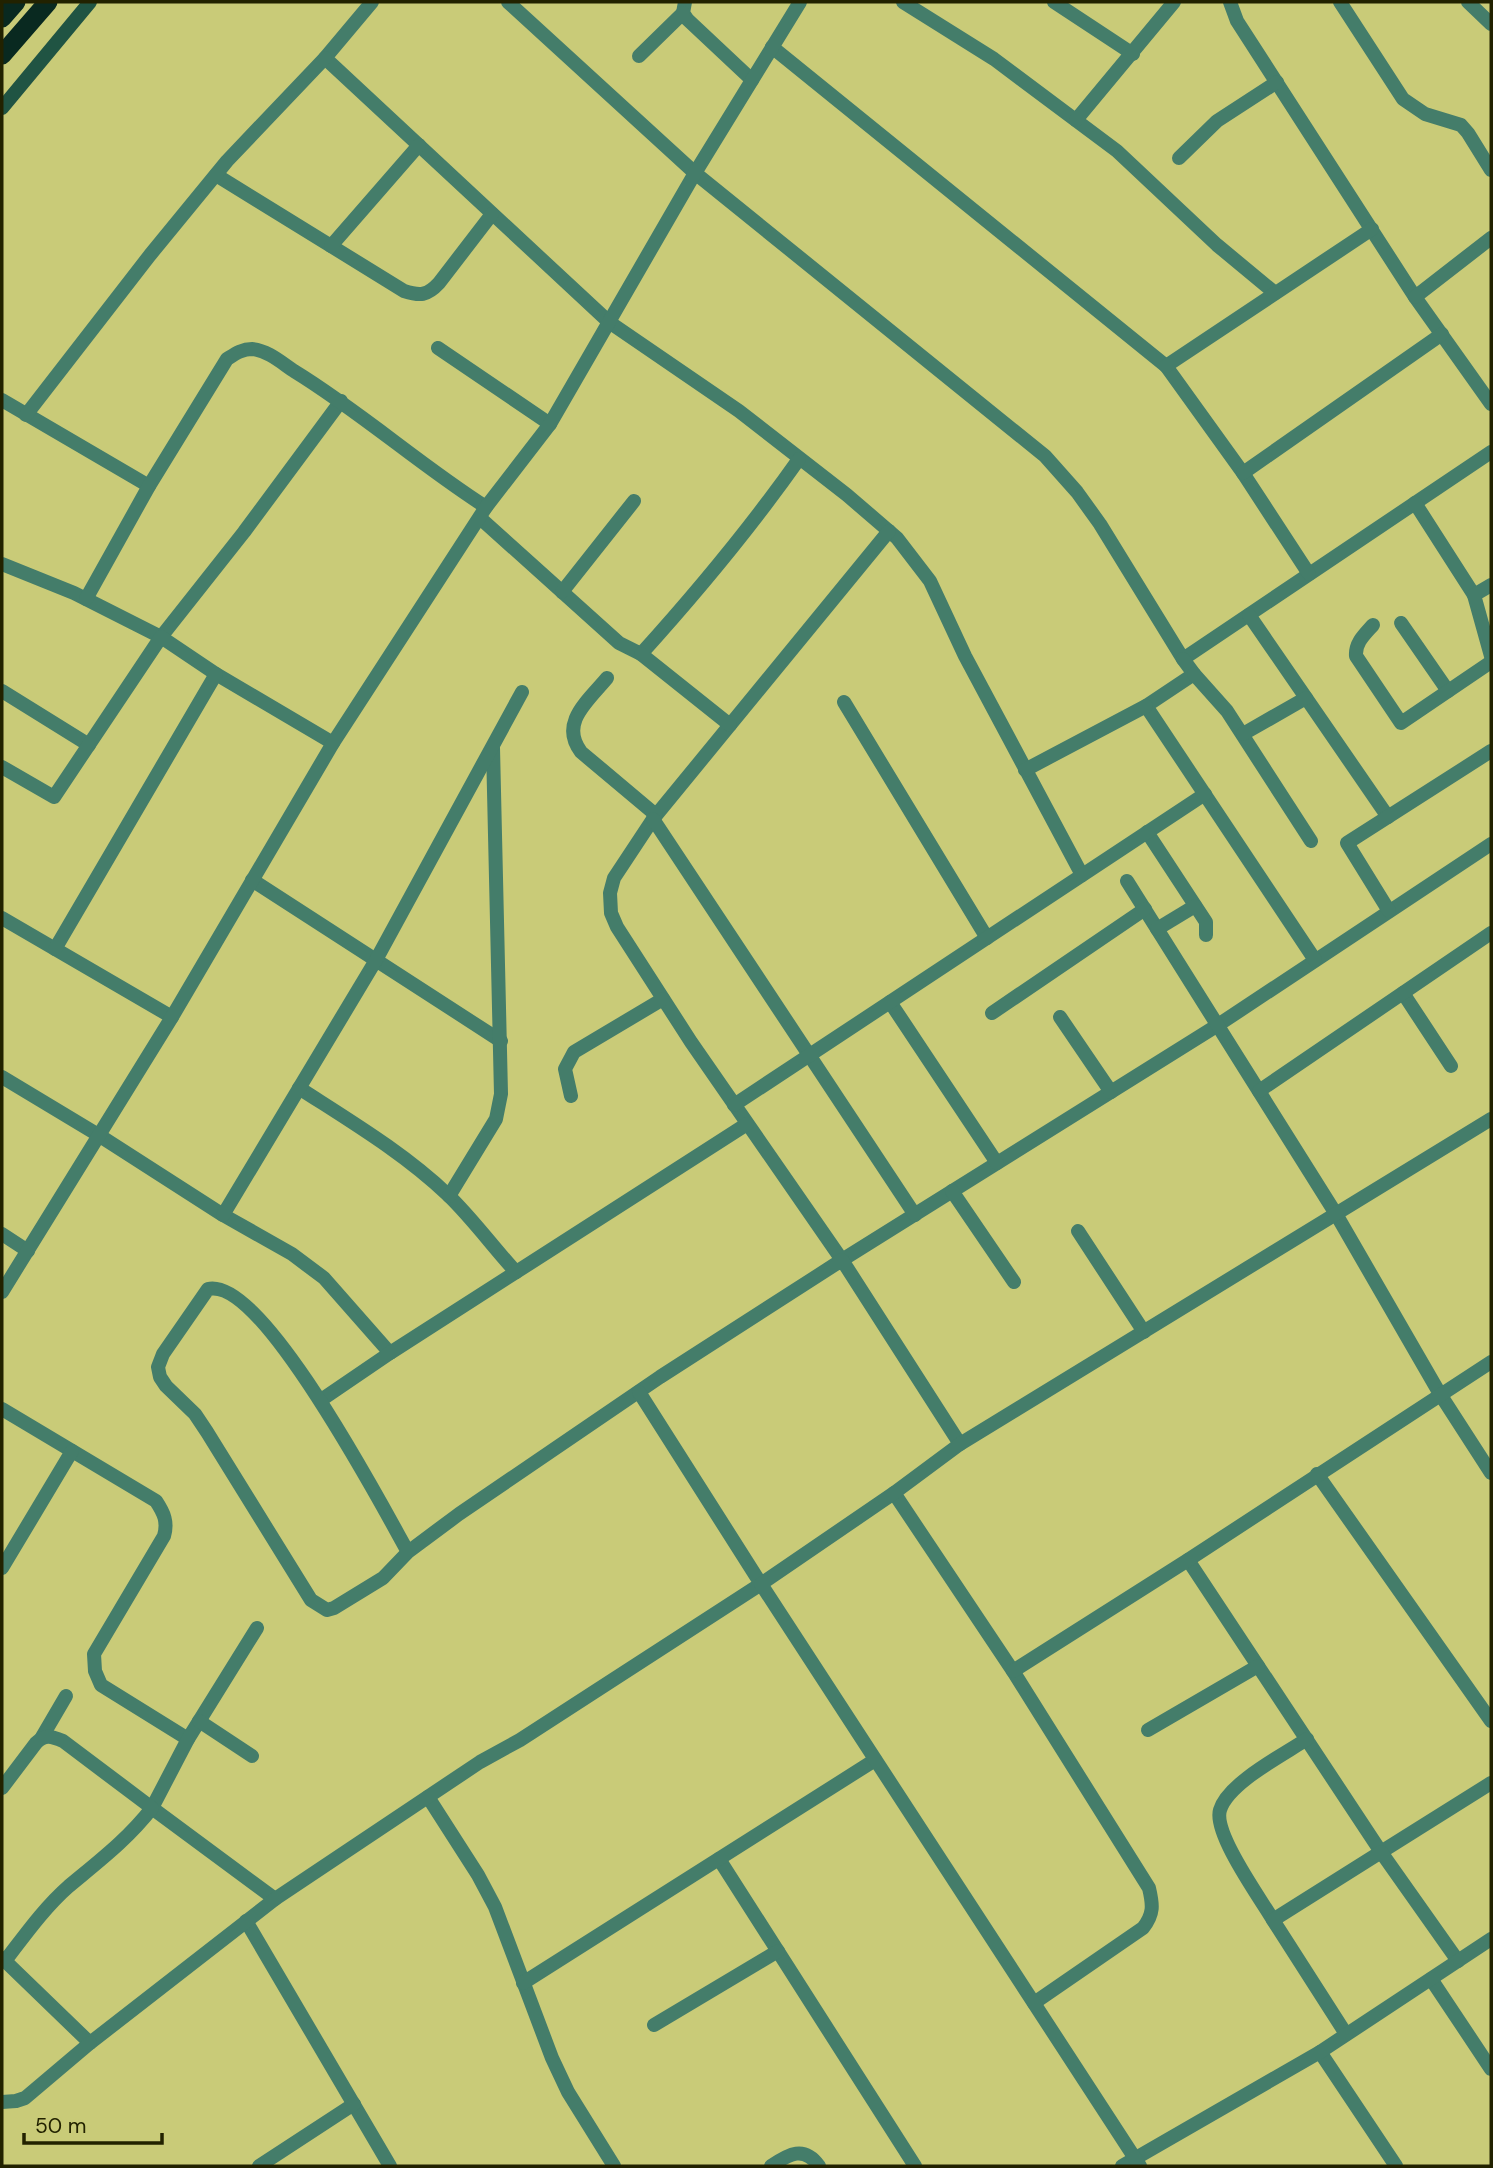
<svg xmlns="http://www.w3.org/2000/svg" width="1493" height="2168" viewBox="0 0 1493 2168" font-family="'DM Sans',sans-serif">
<rect width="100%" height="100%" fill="#c9cb78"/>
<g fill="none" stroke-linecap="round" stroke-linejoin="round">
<g stroke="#447d6a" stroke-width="14">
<path d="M372,2L325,58L609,322L739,411L847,495L897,538L930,581L965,656L1082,875"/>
<path d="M508,2L695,173L1045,456L1077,492L1100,524L1183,659L1491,452"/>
<path d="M685,2L683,13L687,19L752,80"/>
<path d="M903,2L994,59L1117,151L1217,245L1275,293"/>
<path d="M1054,2L1133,54"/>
<path d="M1230,2L1237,21L1415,297L1491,404"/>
<path d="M1340,2L1403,99L1425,114L1461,125L1468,133L1491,170"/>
<path d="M1468,2L1491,24"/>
<path d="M772,47L1166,366L1243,473L1309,574"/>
<path d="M639,56L683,13"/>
<path d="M1076,120L1174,2"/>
<path d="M1179,158L1217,121L1277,82"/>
<path d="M216,175L404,291C420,296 427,296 439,283L492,214"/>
<path d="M331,246L419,145"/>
<path d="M1415,297L1491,238"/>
<path d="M438,348L550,424"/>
<path d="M1166,366L1372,229"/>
<path d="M2,400L149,486"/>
<path d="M26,415L150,255L227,161L325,58"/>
<path d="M1243,473L1442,334"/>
<path d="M1415,503L1474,595"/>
<path d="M480,518L619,643L641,654C697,592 751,527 799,459"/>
<path d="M889,531L653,819L614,878L610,893L611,913L617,927L691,1042L842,1260L1218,1025L1491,844"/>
<path d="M2,564L74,593L161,637L244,532L341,401"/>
<path d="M1491,585L1474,595L1491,656"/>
<path d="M562,592L634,501"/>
<path d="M86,599L149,486L227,359C235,354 242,349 252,349C267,350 282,363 294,371C361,412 420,465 486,507"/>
<path d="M1249,615L1388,817"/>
<path d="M1401,623L1448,691"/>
<path d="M1373,625C1364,635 1355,643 1356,656L1401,723L1491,662"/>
<path d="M641,654L730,725"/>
<path d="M1183,659L1194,674L1146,706L1315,960"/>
<path d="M1194,674L1227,711L1311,841"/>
<path d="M607,678C588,701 559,723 581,752L656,815"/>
<path d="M2,691L89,745"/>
<path d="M844,702L987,938"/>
<path d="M1243,734L1306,698"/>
<path d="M2,767L54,797L161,637L216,674L333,743"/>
<path d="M1025,770L1146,706"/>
<path d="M653,819L915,1215"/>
<path d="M1147,832L1206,922V935"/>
<path d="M252,880L501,1041"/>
<path d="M1127,881L1336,1214L1440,1394L1491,1473"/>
<path d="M1389,911L1347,843L1491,751"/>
<path d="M2,918L172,1017"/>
<path d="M1157,929L1195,906"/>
<path d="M55,949L216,674"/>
<path d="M1403,993L1451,1066"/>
<path d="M890,1002L997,1163"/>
<path d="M992,1013L1145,909"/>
<path d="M1060,1017L1111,1092"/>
<path d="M2,1077L100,1136L223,1215L292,1254L324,1278L390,1353"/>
<path d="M299,1088C350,1121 404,1153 448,1195C472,1218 493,1247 516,1272"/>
<path d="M1259,1091L1491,933"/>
<path d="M571,1096L565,1069L574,1052L663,999"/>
<path d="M734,1105L1205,794"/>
<path d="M952,1191L1014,1282"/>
<path d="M449,1196L496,1119L501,1094L493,748"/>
<path d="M223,1215L376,960L522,692"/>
<path d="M1078,1231L1144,1332"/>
<path d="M2,1234L28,1251"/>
<path d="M2,1292L172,1017L333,743L486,507L550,424L695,173L800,2"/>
<path d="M321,1400L390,1353L747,1124"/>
<path d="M2,1409L156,1501C164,1513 168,1522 164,1536L94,1654L95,1671L101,1685L188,1739"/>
<path d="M1317,1474L1491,1721"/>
<path d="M894,1493L1013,1671L1149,1888C1153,1905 1154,1914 1143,1928L1034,2003"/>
<path d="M408,1552C383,1508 262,1276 208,1289L163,1354L158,1367L160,1377L166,1386L195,1414L207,1432L311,1600L327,1610L334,1608L383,1578L408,1552L459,1514L660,1377L842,1260L960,1444"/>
<path d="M1188,1560L1381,1852L1491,1783"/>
<path d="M2,1568L72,1451"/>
<path d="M257,1628L188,1739L152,1808L275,1899"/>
<path d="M1013,1671L1188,1560L1491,1362"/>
<path d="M199,1721L252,1756"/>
<path d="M1148,1730L1258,1666"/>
<path d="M42,1737L66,1696"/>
<path d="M2,1788L36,1743C45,1734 51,1736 63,1741L152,1808C128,1839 99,1861 69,1886C44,1908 25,1935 5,1961"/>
<path d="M428,1797L478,1875L495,1907L552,2058L568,2092L614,2166"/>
<path d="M719,1859L915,2166"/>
<path d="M1273,1920C1260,1898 1213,1833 1220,1810C1228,1783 1283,1755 1307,1739"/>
<path d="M246,1921L390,2166"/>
<path d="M2,1958L90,2043L275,1899L480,1762L520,1740L761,1584L639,1392"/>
<path d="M1431,1979L1491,2069"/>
<path d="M523,1983L875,1760"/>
<path d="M654,2025L778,1951"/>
<path d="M1346,2034L1273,1920L1381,1852L1458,1961"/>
<path d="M1320,2052L1396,2166"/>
<path d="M2,2102L16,2101L25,2098L90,2043"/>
<path d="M259,2166L354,2104"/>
<path d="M771,2166C789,2154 804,2145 819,2166"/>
<path d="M1122,2166L1320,2052L1491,1939"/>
<path d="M1140,2166L761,1584L894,1493L960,1444L1491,1119"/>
</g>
<path stroke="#205443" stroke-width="14" d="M2,108L90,2"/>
<g stroke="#092920" stroke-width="19">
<path d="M2,18L16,2"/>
<path d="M2,55L48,2"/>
</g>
</g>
<rect width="1493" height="2168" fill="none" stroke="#222200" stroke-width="7"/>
<path d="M24 2133v10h138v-10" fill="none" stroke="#222200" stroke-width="3.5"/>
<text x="35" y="2133" font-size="21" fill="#222200" stroke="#c9cb78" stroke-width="5" paint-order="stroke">50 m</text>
</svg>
